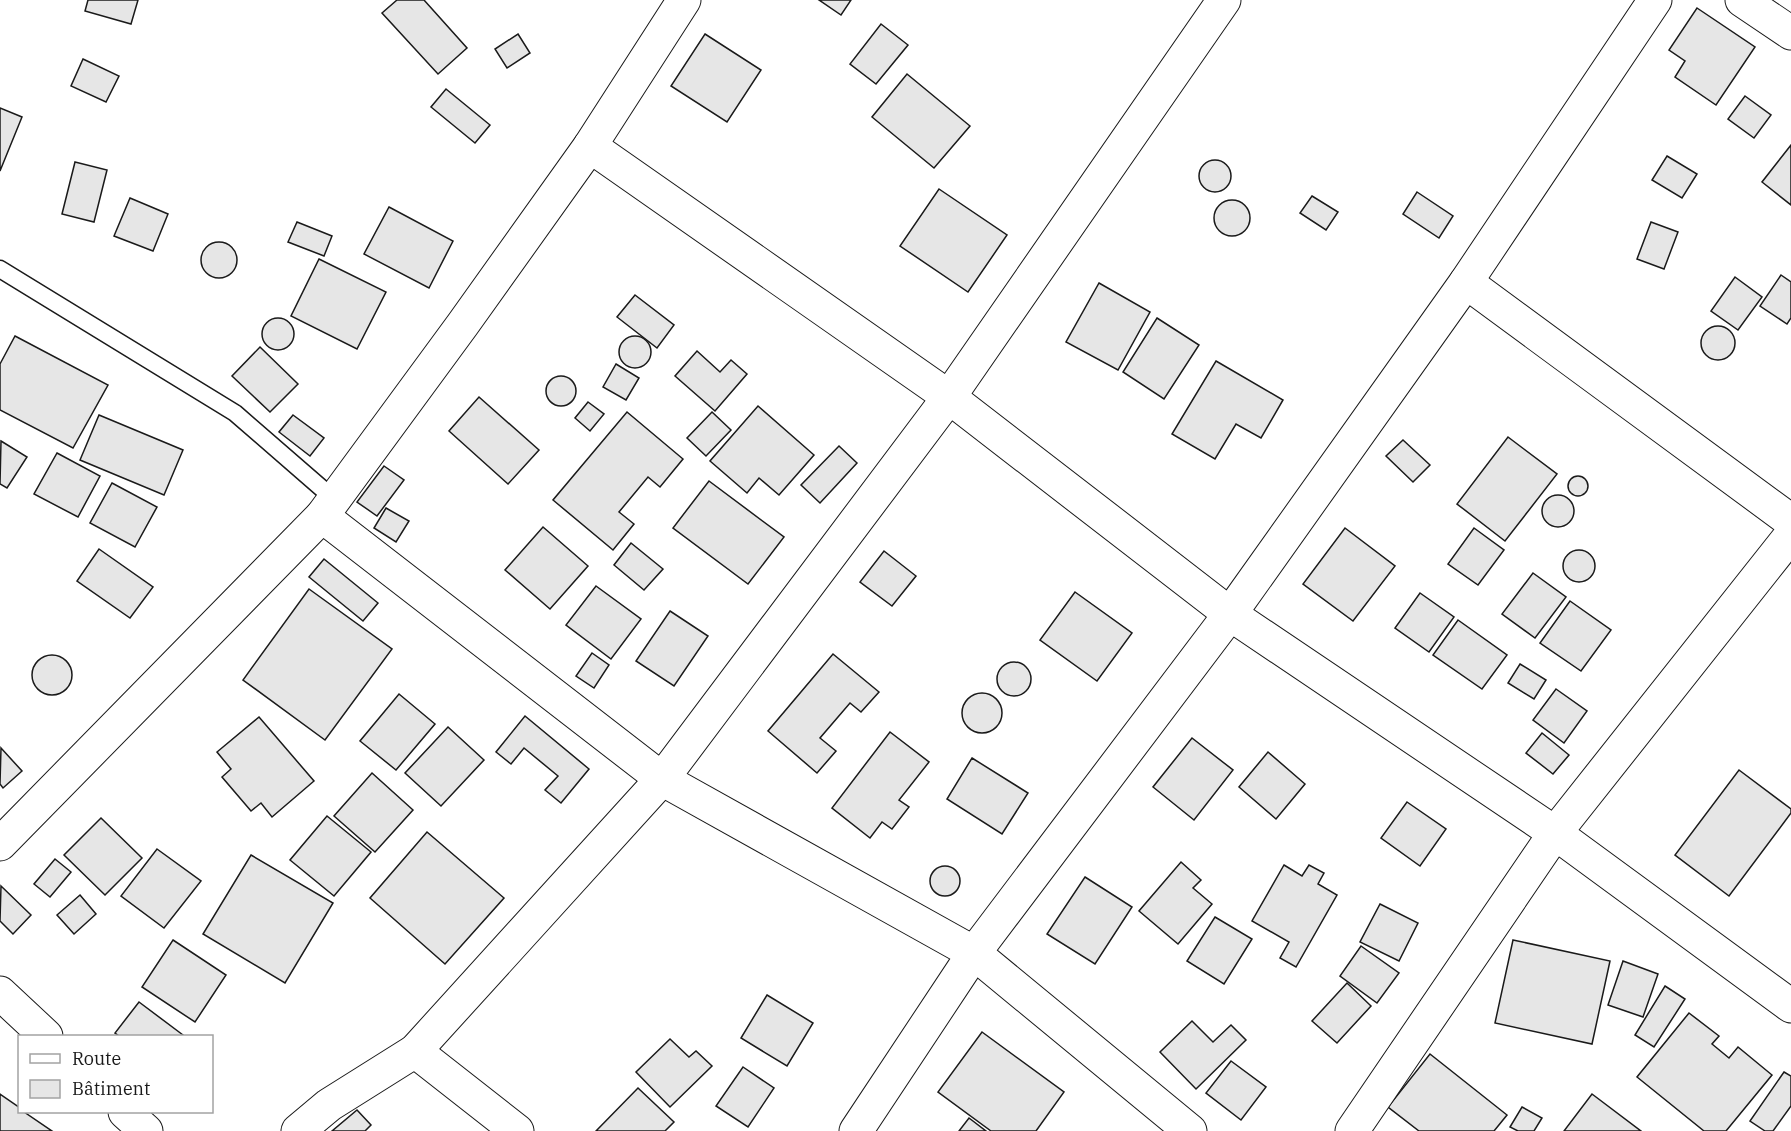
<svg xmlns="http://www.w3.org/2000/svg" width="1791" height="1131" viewBox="0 0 1791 1131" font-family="'IBM Plex Serif',serif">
<rect width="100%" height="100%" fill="#fff"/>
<g fill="#e6e6e6" stroke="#1a1a1a" stroke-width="1.5">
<path d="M88,0H138L131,24L85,11Z"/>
<path d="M397,0H424L467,48L438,74L382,13Z"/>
<path d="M819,0H851L841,15Z"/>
<path d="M1697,8L1755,47L1716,105L1675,77L1685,61L1669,50Z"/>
<path d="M881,24L908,45L876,84L850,64Z"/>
<path d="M518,34L530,53L507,68L495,49Z"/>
<path d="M705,34L761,70L727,122L671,86Z"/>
<path d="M83,59L119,76L106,102L71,86Z"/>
<path d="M907,74L970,126L934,168L872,117Z"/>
<path d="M446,89L490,125L475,143L431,107Z"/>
<path d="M1745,96L1771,115L1754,138L1728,119Z"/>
<path d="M0,108L22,117L0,171Z"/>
<path d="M1791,145V205L1762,182Z"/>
<path d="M1667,156L1697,174L1682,198L1652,180Z"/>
<circle cx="1215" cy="176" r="16"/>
<path d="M75,162L107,170L94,222L62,214Z"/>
<path d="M939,189L1007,235L968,292L900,246Z"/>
<path d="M1417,192L1453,216L1439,238L1403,214Z"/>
<path d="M1312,196L1338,212L1326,230L1300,213Z"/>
<path d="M130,198L168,214L153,251L114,236Z"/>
<circle cx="1232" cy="218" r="18"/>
<path d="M389,207L453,241L429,288L364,254Z"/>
<path d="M297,222L332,236L324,256L288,242Z"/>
<path d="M1651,222L1678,232L1664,269L1637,259Z"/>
<circle cx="219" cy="260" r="18"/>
<path d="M319,259L386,292L357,349L291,316Z"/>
<path d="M1781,275L1791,282V318L1787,324L1760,306Z"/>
<path d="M1735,277L1762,297L1738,330L1711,311Z"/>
<path d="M1099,283L1150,312L1118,370L1066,342Z"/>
<path d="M635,295L674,325L657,348L617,317Z"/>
<path d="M1157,318L1199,345L1164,399L1123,372Z"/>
<circle cx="278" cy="334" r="16"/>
<circle cx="1718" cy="343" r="17"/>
<path d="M15,336L108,385L73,448L0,410V364Z"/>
<circle cx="635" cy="352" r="16"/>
<path d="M260,347L298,384L270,412L232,376Z"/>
<path d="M697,351L720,372L731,360L747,374L715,411L675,376Z"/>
<path d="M1216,361L1283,400L1261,438L1236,424L1215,459L1172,434Z"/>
<path d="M616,364L639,378L626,400L603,387Z"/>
<circle cx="561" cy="391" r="15"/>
<path d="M479,397L539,450L508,484L449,431Z"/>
<path d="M588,402L604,414L590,431L575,418Z"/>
<path d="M758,406L814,455L779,495L759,478L747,493L710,461Z"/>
<path d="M627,412L683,459L660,487L648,477L619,512L634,524L613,550L553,500Z"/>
<path d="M712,412L731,430L706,456L687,438Z"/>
<path d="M99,415L183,450L164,495L80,460Z"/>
<path d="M293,415L324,438L310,456L279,432Z"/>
<path d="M1508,437L1557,474L1505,541L1457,504Z"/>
<path d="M1403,440L1430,465L1413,482L1386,456Z"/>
<path d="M1,441L27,457L7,488L0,484Z"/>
<path d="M839,446L857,463L820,503L801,485Z"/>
<path d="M57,453L100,476L78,517L34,494Z"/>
<path d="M384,466L404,480L377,516L357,502Z"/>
<circle cx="1578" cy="486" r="10"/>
<path d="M709,481L784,537L748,584L673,528Z"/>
<path d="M112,483L157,507L135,547L90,523Z"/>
<circle cx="1558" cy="511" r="16"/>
<path d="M386,508L409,521L396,542L374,528Z"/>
<path d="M543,527L588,566L550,609L505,570Z"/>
<path d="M1345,528L1395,566L1353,621L1303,584Z"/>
<path d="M1474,528L1504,550L1478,585L1448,564Z"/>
<path d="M631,543L663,569L644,590L614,565Z"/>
<path d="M99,549L153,587L130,618L77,581Z"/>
<circle cx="1579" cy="566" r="16"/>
<path d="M884,551L916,576L892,606L860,582Z"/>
<path d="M324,559L378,603L363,621L309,577Z"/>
<path d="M1533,573L1566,597L1535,638L1502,614Z"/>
<path d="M596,586L641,619L611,659L566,625Z"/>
<path d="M309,589L392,649L325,740L243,680Z"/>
<path d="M1075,592L1132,633L1097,681L1040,640Z"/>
<path d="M1420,593L1454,617L1429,652L1395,628Z"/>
<path d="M1570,601L1611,630L1581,671L1540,643Z"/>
<path d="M670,611L708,636L674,686L636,661Z"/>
<path d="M1458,620L1507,655L1482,689L1433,655Z"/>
<path d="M592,653L609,665L594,688L576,676Z"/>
<path d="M833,654L879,692L861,712L850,703L820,738L836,751L817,773L768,731Z"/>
<circle cx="52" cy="675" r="20"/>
<circle cx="1014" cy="679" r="17"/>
<path d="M1520,664L1546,680L1534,699L1508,683Z"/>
<path d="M1556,689L1587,711L1564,743L1533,720Z"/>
<circle cx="982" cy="713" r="20"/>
<path d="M399,694L435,724L396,770L360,741Z"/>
<path d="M525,716L589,769L561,803L545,790L558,776L524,748L511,764L496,752Z"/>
<path d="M259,717L314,781L272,817L261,803L251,811L222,777L231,769L217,752Z"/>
<path d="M448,727L484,760L441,806L405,773Z"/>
<path d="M890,732L929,762L899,800L909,807L892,829L882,822L870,838L832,808Z"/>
<path d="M1542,733L1569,755L1553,774L1526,753Z"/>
<path d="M1192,738L1233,770L1194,820L1153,787Z"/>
<path d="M1,748L22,771L3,788L0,784Z"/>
<path d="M1268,752L1305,784L1276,819L1239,787Z"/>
<path d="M972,758L1028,793L1002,834L947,799Z"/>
<path d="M1739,770L1791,809V813L1729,896L1675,855Z"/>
<path d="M372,773L413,810L375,852L334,816Z"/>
<path d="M1407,802L1446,829L1420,866L1381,838Z"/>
<path d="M327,816L371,852L334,896L290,860Z"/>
<path d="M101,818L142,858L105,895L64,855Z"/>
<path d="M427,832L504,898L445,964L370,898Z"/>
<path d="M157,849L201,881L164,928L121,896Z"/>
<path d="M251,855L333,903L285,983L203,934Z"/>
<path d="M55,859L71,872L50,897L34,884Z"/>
<path d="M1181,862L1201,880L1193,888L1212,904L1178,944L1139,911Z"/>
<path d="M1284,865L1302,876L1309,865L1324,873L1318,884L1337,895L1296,967L1280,958L1289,942L1252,921Z"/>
<circle cx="945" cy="881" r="15"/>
<path d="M1085,877L1132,907L1095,964L1047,934Z"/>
<path d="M1,886L31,915L13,934L0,921Z"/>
<path d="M80,895L96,914L74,934L57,915Z"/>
<path d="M1380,904L1418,923L1399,961L1360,942Z"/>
<path d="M1215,917L1252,939L1224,984L1187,961Z"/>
<path d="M173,940L226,975L195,1022L142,987Z"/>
<path d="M1513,940L1610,961L1592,1044L1495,1023Z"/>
<path d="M1361,946L1399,973L1377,1003L1340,976Z"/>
<path d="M1623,961L1658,974L1643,1017L1608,1005Z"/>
<path d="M1347,983L1371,1006L1337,1043L1312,1021Z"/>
<path d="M1665,986L1685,999L1654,1047L1635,1035Z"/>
<path d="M767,995L813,1023L787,1066L741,1038Z"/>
<path d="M139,1002L183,1035L182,1036H119L115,1033Z"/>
<path d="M1689,1013L1719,1036L1712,1044L1729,1058L1738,1047L1772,1075L1726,1131H1704L1637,1077Z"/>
<path d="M1192,1021L1213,1042L1231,1025L1246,1040L1196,1089L1160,1052Z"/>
<path d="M982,1032L1064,1092L1036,1131H991L938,1092Z"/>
<path d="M670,1039L689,1057L696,1051L712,1066L670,1107L636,1072Z"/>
<path d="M1430,1054L1507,1115L1494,1131H1419L1388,1107Z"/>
<path d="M1231,1061L1266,1087L1241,1120L1206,1093Z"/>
<path d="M743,1067L774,1088L748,1127L716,1106Z"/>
<path d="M1784,1072L1791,1076V1106L1773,1131H1765L1750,1121Z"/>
<path d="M638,1088L674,1122L665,1131H596Z"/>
<path d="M0,1094L20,1108V1112H24L52,1131H0Z"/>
<path d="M1592,1094L1641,1131H1564Z"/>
<path d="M1522,1107L1542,1118L1534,1131H1518L1510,1127Z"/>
<path d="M357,1110L371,1125L365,1131H332Z"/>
<path d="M969,1118L986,1131H959Z"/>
</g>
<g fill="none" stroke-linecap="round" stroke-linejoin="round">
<g stroke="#1a1a1a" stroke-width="19">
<path id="service" d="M0,269L235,413L334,499"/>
</g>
<g stroke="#1a1a1a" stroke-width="35">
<g id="minor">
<path d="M1742,0L1791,33"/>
<path d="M590,146L949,397L1230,614L1555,833L1791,1006"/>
<path d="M1466,282L1791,521"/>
<path d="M322,516L662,779L974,953L1190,1131"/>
<path d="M0,844L322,516L463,324L590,146L684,0"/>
<path d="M415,1051L517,1131"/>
<path d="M298,1131L329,1105L415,1051L662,779L949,397L1224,0"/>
<path d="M856,1131L974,953L1230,614L1466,282L1655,0"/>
<path d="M1352,1131L1555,833L1791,535"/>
</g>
</g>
<g stroke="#1a1a1a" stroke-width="35">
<g id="primary">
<path d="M0,993L46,1036"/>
<path d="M125,1112L146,1131"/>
</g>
</g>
<use href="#service" stroke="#fff" stroke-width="16"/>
<use href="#minor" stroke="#fff" stroke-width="33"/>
<use href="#primary" stroke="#fff" stroke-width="33"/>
</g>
<rect x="18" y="1035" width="195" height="78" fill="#ffffff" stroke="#a3a3a3" stroke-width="1.5"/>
<rect x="30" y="1054" width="30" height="9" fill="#ffffff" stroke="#a3a3a3" stroke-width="1.5"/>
<text x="72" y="1065" font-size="18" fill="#1a1a1a">Route</text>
<rect x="30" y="1080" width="30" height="18" fill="#e6e6e6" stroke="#a3a3a3" stroke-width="1.5"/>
<text x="72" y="1095" font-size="18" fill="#1a1a1a">Bâtiment</text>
</svg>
